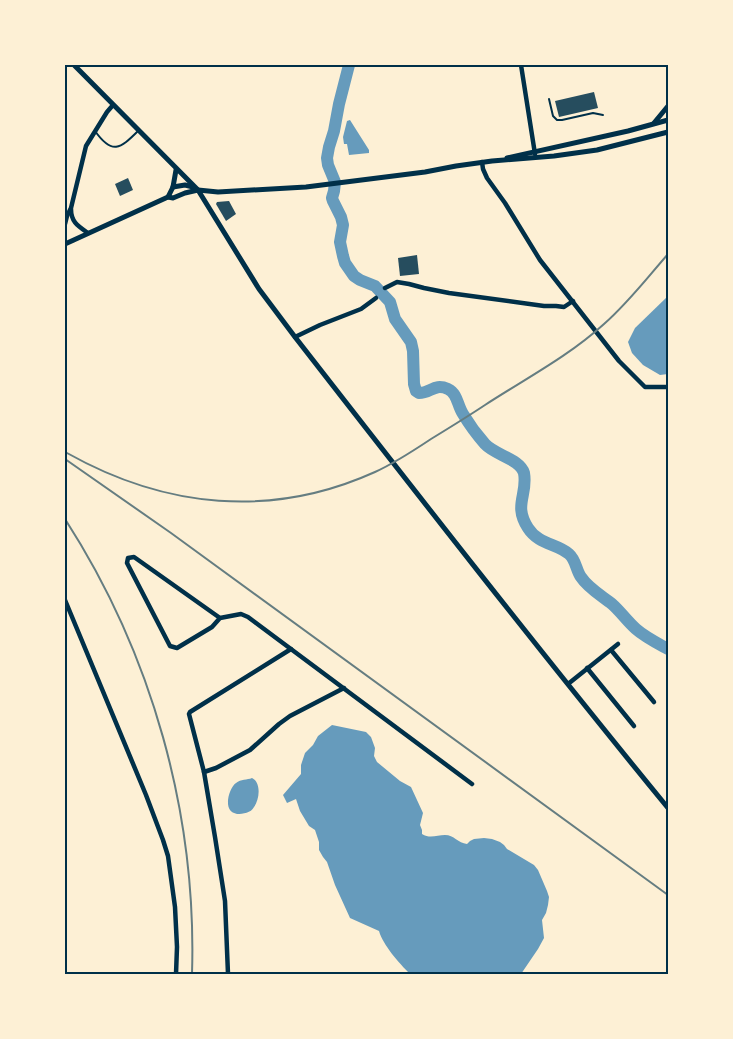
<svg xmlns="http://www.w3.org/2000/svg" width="733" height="1039" viewBox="0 0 733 1039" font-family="Inter,sans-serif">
<rect width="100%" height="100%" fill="#fdf0d5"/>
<g fill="#669bbc">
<path d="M350,120L369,150V153L349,155L347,144H344L343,137L347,121Z"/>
<path d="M668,296V374L660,375L643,365L632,353L628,342L635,328Z"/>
<path d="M332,725L366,732L371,737L375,748L374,756L377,762L400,781L411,787L423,813L420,825L422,830V834C430,839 437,835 445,835C454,835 458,843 467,844L470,841L474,839L484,838L492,839L500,842L504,845L507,849L534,865L538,870L547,891L549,897L548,905L546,913L542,920L544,938L538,949L521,974H410C399,963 383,945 379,931L350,918L335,885L327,862L323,857L319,850V842L315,830L309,826L300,811L296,799L287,803L283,795L301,774V765L305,753L313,745L318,736Z"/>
<path d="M252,778C261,782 260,799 254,807C251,813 243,814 237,814C234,813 231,812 230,810C225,803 230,787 236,783C241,779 247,780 252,778Z"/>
</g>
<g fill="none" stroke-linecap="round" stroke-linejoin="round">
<path stroke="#669bbc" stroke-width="12" d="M349,65L339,104L334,131L329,147L327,158L328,165L335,182L334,191L332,198L333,201L341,217L343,225L340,242L343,256L345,263L354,276L360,280L375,286L390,302L395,319L411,342L413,351L414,384L416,391L419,393C431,393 434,383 448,389C458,394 457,405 463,414C469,424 477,435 485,444C495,455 520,459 524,473C528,495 513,505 528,528C539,545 556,543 569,554C576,560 576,570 581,577C588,588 602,596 612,604C621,612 627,621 636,629C645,637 657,643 668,649"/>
</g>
<g fill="#264d5e">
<path d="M594,92L598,108L559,117L555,101Z"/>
<path d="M128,178L133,190L120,196L115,184Z"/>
<path d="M229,201L236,214L226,221L216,204L217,202Z"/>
<path d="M417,255L419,274L400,276L398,258Z"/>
</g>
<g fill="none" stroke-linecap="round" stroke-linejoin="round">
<g stroke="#003049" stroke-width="2">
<path d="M549,99L553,116L557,120H562L593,113L603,115"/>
<path d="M95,131C112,155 120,149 138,131"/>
</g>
<g stroke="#003049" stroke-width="4.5">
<path d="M521,65L535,154"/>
<path d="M482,162L483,169L487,178L505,203L540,260L619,361L645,387H668"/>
<path d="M71,209C71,222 78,226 88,233"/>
<path d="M65,224L67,216L71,208L86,146L107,112L113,105"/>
<path d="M385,288L397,282L409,284L424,288L449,293L544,306H556L564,307L573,301"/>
<path d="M295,337L320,325L361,309L376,298"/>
<path d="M65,600L146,795L163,840L168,856L175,907L177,947L176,974"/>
<path d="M220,618L212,627L177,648L170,646L127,563L128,558L134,557L220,618L241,614L248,617L472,784"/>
<path d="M611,650L654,702"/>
<path d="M587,668L634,726"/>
<path d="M568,684L618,644"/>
<path d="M204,772L216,768L250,750L279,724L290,716L344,688"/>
<path d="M228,974L225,901L215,837L204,772L189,714L190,712L291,649"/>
</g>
<g stroke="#003049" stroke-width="5">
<path d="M74,65L198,190L259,289L295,337C418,495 541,653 668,808"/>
<path d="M654,123L668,106"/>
<path d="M507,158L628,131L668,120"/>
<path d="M173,187L185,185L193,187"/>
<path d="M168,197L173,187L176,170"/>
<path d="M65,244L168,197L173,198L185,193L198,190L218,192L306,187L425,172L456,166L492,161L554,156L597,150L668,132"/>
</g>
<g stroke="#657d81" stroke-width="2">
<path d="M67,453C165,508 271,519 375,472C395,463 413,451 431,439C449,428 467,417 485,405C525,379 569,356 604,324C628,303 647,278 668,254"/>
<path d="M65,459L171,533L668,895"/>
<path d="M65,519C152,654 197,814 192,974"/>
</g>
</g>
<rect width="733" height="1039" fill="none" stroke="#fdf0d5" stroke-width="132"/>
<rect x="66" y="66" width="601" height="907" fill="none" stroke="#003049" stroke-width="2"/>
</svg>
